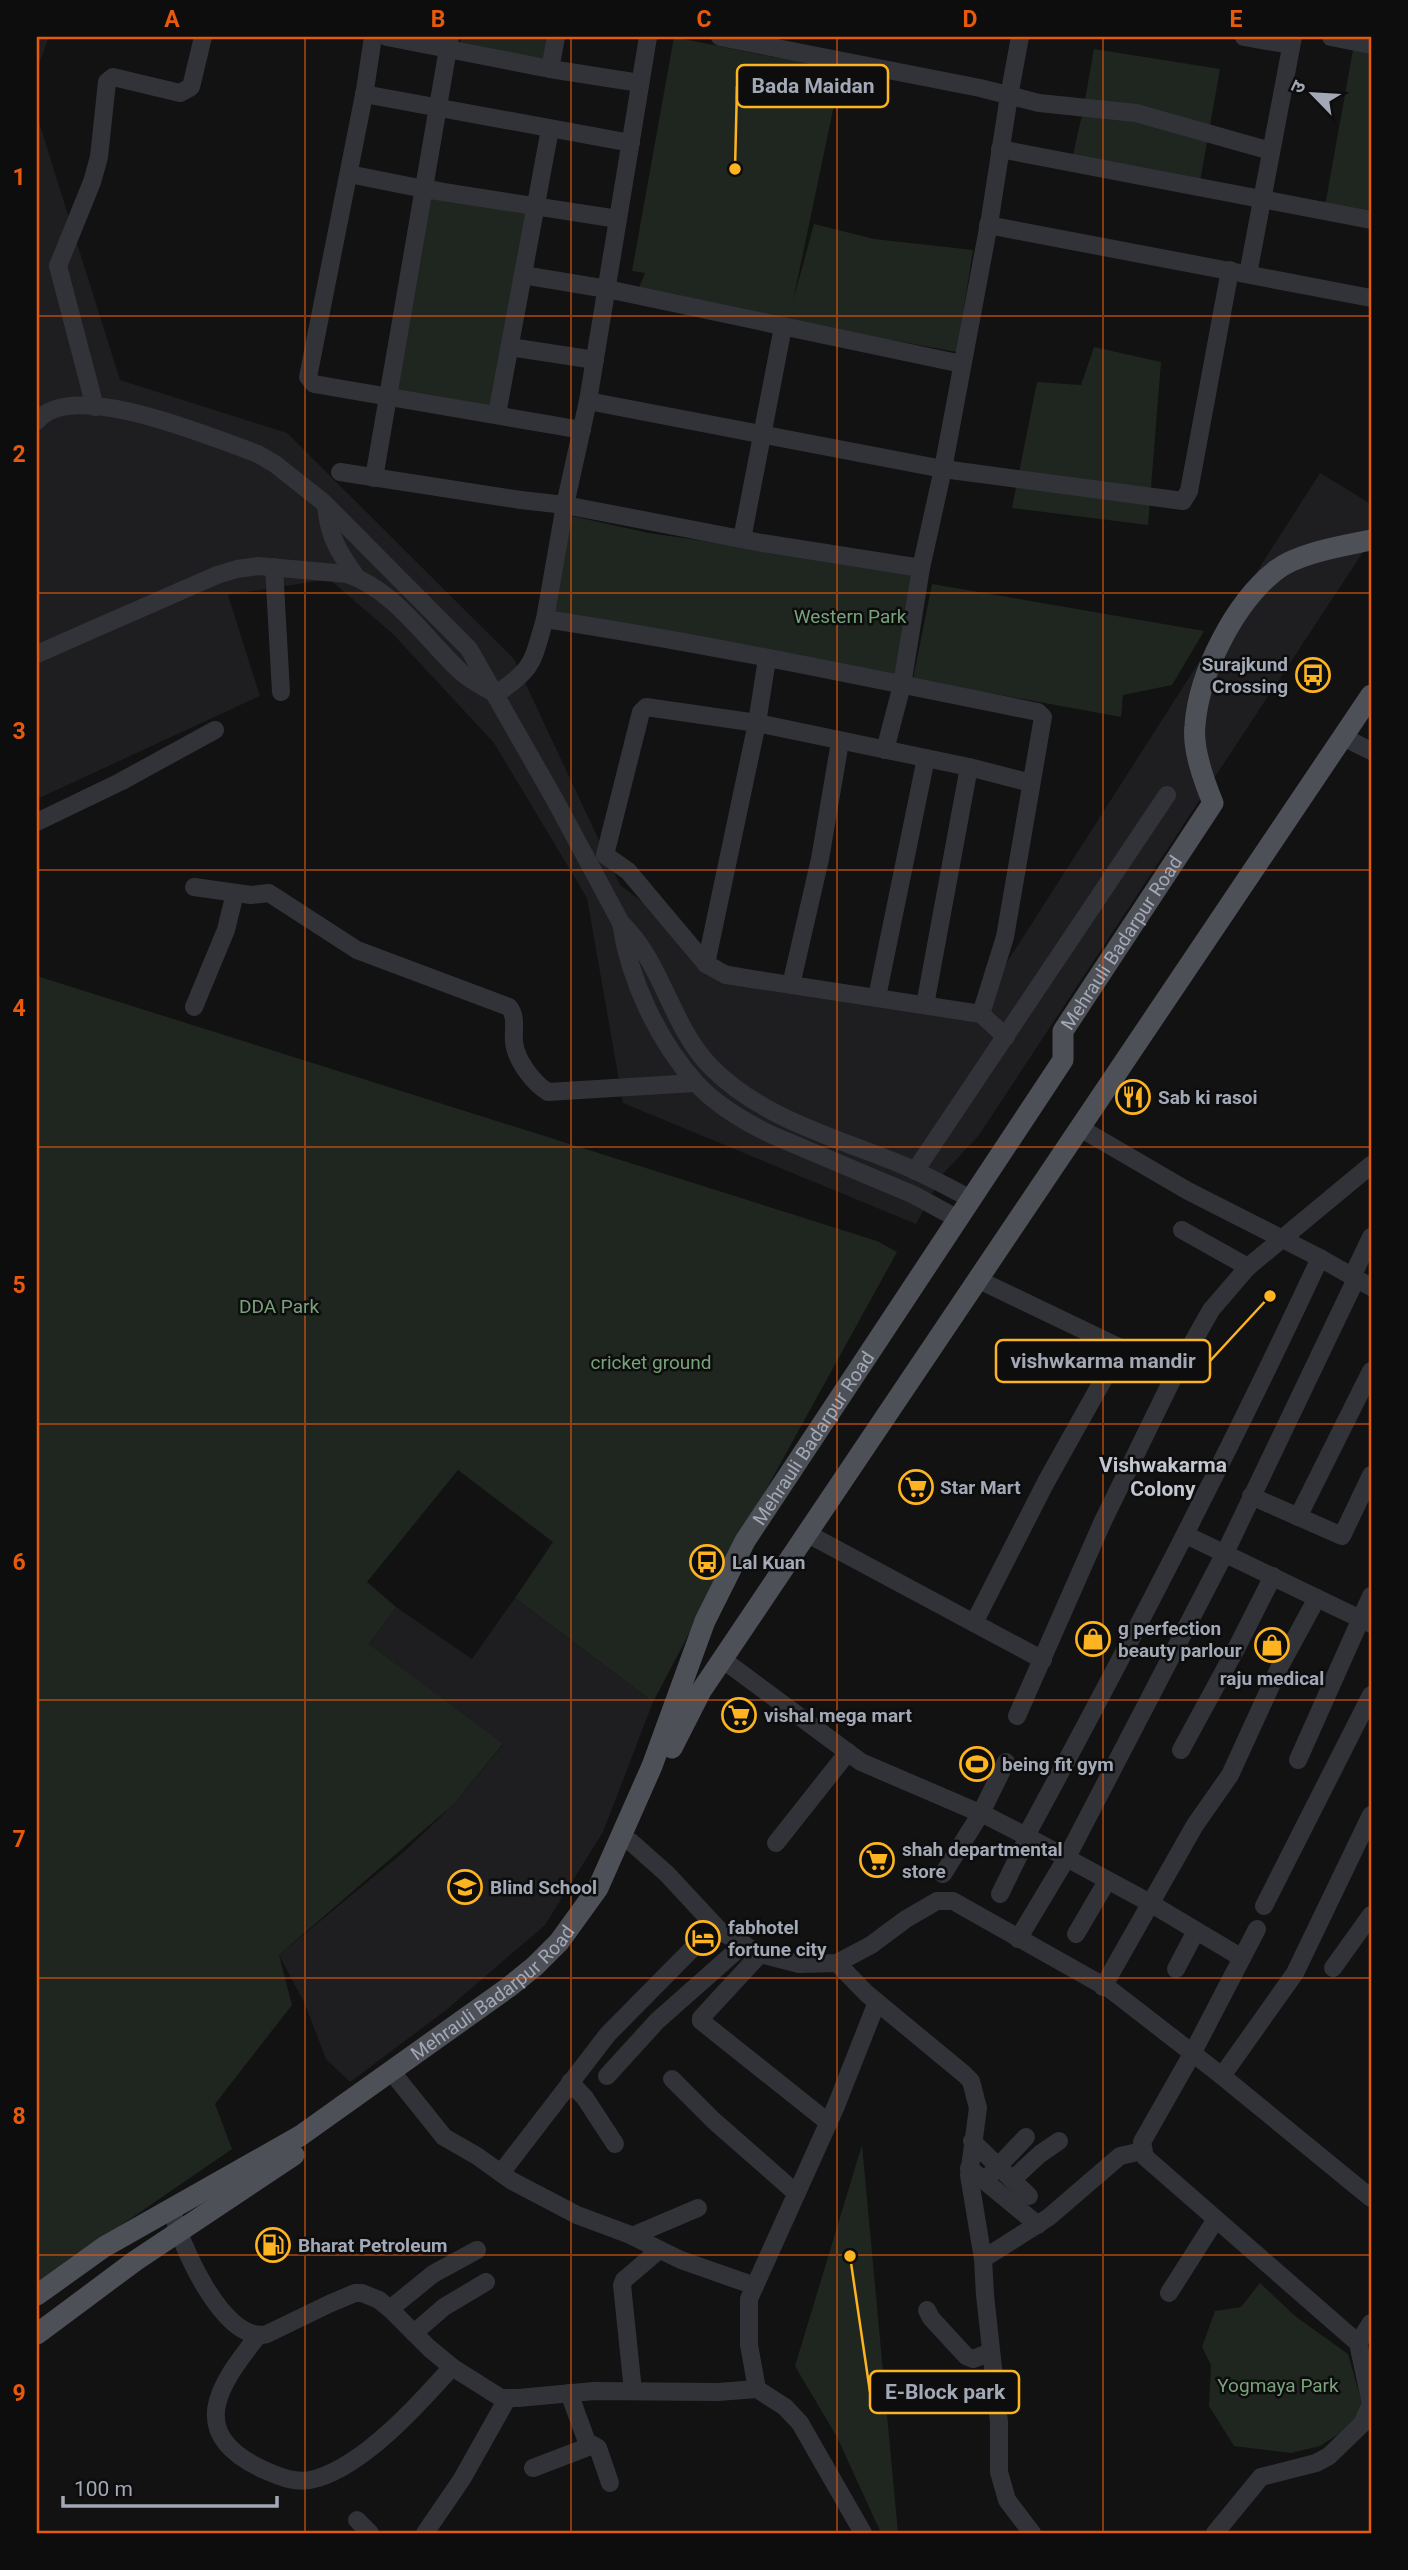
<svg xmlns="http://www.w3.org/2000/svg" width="1408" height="2570" viewBox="0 0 1408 2570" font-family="Roboto,'Noto Sans Devanagari',sans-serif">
<rect width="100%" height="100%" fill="#121213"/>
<g fill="#1e1e20">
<path d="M37,37H49L37,69Z"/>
<path d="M37,116L120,380L287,433L514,659L620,885L724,964L972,1017L1320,473L1371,504V540L979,1135L942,1175L916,1224L623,1103L587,898L494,743L392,633L329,579L228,595L260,696L37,799Z"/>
<path d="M515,1598L653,1702L603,1832L545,1925L445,2011L350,2082L326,2059L305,2004L279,1955L406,1850L454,1804L503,1745L369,1644L396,1607L472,1659Z"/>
</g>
<g fill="#1e261f">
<path d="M461,37H559L555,62L460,44Z"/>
<path d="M674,37L773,57L842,67L793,301L814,224L874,239L973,250L957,352L788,321L639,288L645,273L632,271Z"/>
<path d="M1354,44L1371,48V219L1325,206Z"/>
<path d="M1094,49L1220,69L1200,182L1072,159L1083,111Z"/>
<path d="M434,180L467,190L541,202L503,411L396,393Z"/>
<path d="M1094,347L1161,362L1148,525L1012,508L1037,382L1081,385Z"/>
<path d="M567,515L649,533L917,572L898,681L551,615Z"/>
<path d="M932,584L1204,631L1172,685L1123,695L1121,717L913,679Z"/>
<path d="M37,976L877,1241L897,1252L740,1537L653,1702L515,1598L553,1542L458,1470L367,1582L396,1607L369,1644L503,1744L454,1804L279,1955L292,2005L215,2104L232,2149L37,2283Z"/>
<path d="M862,2145L898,2533H881L837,2437L795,2366Z"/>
<path d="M1260,2283L1295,2316L1348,2354L1362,2403L1357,2417L1345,2430L1320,2446L1291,2453L1234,2446L1209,2406L1211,2365L1202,2347L1215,2311L1241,2307Z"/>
</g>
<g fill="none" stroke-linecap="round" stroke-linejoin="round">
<g stroke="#323339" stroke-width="18">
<path d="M373,37L365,90L308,377L314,384L582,430"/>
<path d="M387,37L550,69L640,83"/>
<path d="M648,37L588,401L565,505L545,619C710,644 874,679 1038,712L1043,717L1005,937L981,1014L726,975L706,964L628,871L605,855L641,712L646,707L757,723L969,767L1031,783"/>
<path d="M720,37L980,88L1039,103L1136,113L1271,151"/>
<path d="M1244,37L1291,45"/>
<path d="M1331,37L1371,45"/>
<path d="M550,69L556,37"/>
<path d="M364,94L631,143"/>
<path d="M1000,149L1371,220"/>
<path d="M349,174L424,189L618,219"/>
<path d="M988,225L1371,298"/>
<path d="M1248,274L1293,37"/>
<path d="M523,275L607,289L962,364"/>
<path d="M510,347L595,360"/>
<path d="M588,401L943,469L1183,501L1189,491L1230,270"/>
<path d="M95,407L58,266L92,182L99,157L107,82L113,77L180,93L191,87L203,37"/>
<path d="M497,414L550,129"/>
<path d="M37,421C72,377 213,438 258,454L275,464L323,502L469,649L555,800L621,923C663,963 670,1025 711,1067C760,1117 831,1136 895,1162C921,1172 946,1186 971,1199"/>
<path d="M340,472L521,500L565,505L762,543L921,568"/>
<path d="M374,478L450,37"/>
<path d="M326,506C329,538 339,552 357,578"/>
<path d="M742,539L783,327"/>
<path d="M274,567L281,692"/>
<path d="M37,654L217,575L237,569L258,566L347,574C394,590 424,637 459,670C469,680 483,687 496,694C535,668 532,662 545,619"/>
<path d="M1343,737L1371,751"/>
<path d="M885,750L902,685L921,568L943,469L990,218L1009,96L1020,37"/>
<path d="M37,822L120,782L215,730"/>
<path d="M194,887L251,895L269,893L357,950L509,1007C517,1017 513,1029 514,1041C515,1059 533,1083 548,1092L695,1083"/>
<path d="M621,923C629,979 658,1041 696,1083C716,1105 745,1122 772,1135L914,1195L958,1219"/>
<path d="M706,964L757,723L767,659"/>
<path d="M791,985L820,859L840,742"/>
<path d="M877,997L926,758"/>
<path d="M925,1005L969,767"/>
<path d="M194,1007L226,930L235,893"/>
<path d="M981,1014L1006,1037"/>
<path d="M1080,1128L1188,1191L1320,1258L1371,1287"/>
<path d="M915,1171L1167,795"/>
<path d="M1182,1230L1248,1267"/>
<path d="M1352,1277L1371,1237"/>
<path d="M979,1280L1175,1374"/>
<path d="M1251,1496L1342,1536L1371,1475"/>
<path d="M1298,1517L1371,1371"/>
<path d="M808,1534L1043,1660"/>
<path d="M1186,1535L1371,1624"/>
<path d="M974,1623L1046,1482L1121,1348"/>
<path d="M722,1659L861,1762L989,1817L1026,1836L1150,1903L1242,1958"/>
<path d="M1017,1716L1103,1521L1175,1374L1211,1310L1248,1267L1371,1165"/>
<path d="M1181,1750L1237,1647L1273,1576"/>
<path d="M1298,1760L1371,1596"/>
<path d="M1026,1836C1129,1646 1229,1454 1320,1258"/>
<path d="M631,1842L667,1874L720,1931L760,1954L799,1964L837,1963L871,1945L906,1919L937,1901H953L1111,1990L1222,2076L1371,2198"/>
<path d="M776,1843L848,1752"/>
<path d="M943,1874L981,1813L1006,1762"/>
<path d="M1000,1894L1028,1837"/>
<path d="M1264,1906L1371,1695"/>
<path d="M1257,1929L1192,2054L1142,2142L1145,2157L1358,2343L1371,2323"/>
<path d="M1076,1934L1107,1881"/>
<path d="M1018,1939L1066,1859L1225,1553L1356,1279"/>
<path d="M760,1954L701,2018V2021L829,2123"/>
<path d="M837,1963L866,1993L964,2074L971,2081L978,2108L969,2175L983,2259L985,2295L999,2422V2472L1007,2500L1032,2533"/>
<path d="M1333,1968L1371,1915"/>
<path d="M1176,1969L1196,1931"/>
<path d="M1103,1987L1195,1825L1230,1775L1280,1666L1317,1598"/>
<path d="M391,2071L444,2137L477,2156L512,2181L577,2215L628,2234L681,2260L755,2286"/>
<path d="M607,2076L657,2021L744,1944"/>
<path d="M1222,2076L1295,1973L1371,1815"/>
<path d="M672,2079L713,2120L796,2193"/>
<path d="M570,2082L585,2098L615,2144"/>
<path d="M972,2141L1029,2196"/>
<path d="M969,2168L1038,2225"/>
<path d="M501,2173L608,2034L691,1950"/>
<path d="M990,2175L1026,2137"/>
<path d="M1012,2180L1040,2154L1059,2141"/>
<path d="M172,2210C180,2244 224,2345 267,2334L329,2304L355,2293H362L379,2300L390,2309L429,2348L452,2367L501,2398H518L594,2391L718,2392L757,2389L785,2407L800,2423L863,2533"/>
<path d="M632,2236L698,2208"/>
<path d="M983,2259L1049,2217L1120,2156L1142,2151"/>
<path d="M1169,2293L1216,2219"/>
<path d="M390,2309L433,2274L477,2250"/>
<path d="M927,2310L931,2318L966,2356L973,2359L991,2352"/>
<path d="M414,2333L444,2307L486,2282"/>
<path d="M257,2337C218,2386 186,2433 262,2469C280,2477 297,2485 318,2478C366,2463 419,2404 452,2367"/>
<path d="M757,2389L749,2345V2299L836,2106L877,2002"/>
<path d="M633,2391L622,2285L624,2280L659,2250"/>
<path d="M569,2393L587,2442L598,2448L610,2483"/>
<path d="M533,2468L593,2445"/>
<path d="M357,2520L370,2533"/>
<path d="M425,2533L462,2479L507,2399"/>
<path d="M1215,2533L1261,2477L1316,2463L1329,2456L1362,2424L1371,2404L1358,2343"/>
</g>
<g stroke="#4e5058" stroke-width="21">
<path d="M672,1748L701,1691L1371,695"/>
<path id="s1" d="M37,2295L104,2247L300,2136L509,1987L535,1966L559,1942L598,1888L652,1766L705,1621L745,1541L1063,1060V1031L1213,803C1204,781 1192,749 1195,725C1199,673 1234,604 1275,571C1297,553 1343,546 1371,540"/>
<path d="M37,2334L135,2261L294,2155"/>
</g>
</g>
<path fill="none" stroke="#e8590c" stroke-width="2" stroke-opacity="0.55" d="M305,37V2533M571,37V2533M837,37V2533M1103,37V2533M37,316H1371M37,593H1371M37,870H1371M37,1147H1371M37,1424H1371M37,1700H1371M37,1978H1371M37,2255H1371"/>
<defs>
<g id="bus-ring" transform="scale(1.75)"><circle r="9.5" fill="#0d0d0e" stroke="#fdb420" stroke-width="1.5"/><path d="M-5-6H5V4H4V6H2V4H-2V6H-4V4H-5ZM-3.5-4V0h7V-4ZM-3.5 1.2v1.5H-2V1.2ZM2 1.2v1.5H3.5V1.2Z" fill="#fdb420"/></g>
<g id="restaurant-ring" transform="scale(1.75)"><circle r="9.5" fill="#0d0d0e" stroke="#fdb420" stroke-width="1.5"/><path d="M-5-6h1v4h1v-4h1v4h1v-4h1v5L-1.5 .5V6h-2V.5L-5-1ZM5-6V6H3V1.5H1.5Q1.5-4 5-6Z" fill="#fdb420"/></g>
<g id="supermarket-ring" transform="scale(1.75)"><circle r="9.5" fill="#0d0d0e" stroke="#fdb420" stroke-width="1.5"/><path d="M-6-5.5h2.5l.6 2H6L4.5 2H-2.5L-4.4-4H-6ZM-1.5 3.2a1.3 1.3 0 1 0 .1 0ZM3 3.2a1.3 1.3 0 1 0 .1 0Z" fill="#fdb420"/></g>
<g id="shop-ring" transform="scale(1.75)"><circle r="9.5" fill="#0d0d0e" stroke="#fdb420" stroke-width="1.5"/><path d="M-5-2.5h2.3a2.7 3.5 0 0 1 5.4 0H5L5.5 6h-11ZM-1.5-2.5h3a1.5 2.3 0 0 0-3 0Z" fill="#fdb420"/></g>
<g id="stadium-ring" transform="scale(1.75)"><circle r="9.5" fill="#0d0d0e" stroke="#fdb420" stroke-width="1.5"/><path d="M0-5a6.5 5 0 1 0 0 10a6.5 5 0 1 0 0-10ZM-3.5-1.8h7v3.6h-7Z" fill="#fdb420"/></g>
<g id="school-ring" transform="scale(1.75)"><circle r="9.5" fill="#0d0d0e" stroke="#fdb420" stroke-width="1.5"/><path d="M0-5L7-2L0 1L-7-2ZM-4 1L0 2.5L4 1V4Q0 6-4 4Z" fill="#fdb420"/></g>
<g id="hotel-ring" transform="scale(1.75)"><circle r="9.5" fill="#0d0d0e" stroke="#fdb420" stroke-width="1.5"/><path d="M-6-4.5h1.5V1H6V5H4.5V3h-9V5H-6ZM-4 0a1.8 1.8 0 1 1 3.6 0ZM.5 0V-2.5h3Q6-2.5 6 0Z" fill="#fdb420"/></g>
<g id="fuel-ring" transform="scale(1.75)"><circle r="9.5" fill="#0d0d0e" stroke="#fdb420" stroke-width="1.5"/><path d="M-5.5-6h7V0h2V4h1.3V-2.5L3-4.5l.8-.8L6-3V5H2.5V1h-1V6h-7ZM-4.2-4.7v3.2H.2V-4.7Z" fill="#fdb420"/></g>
</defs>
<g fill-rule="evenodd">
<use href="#bus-ring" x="1313" y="675"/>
<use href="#restaurant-ring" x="1133" y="1097"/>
<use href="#supermarket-ring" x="916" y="1487"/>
<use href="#bus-ring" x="707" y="1562"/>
<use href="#shop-ring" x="1093" y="1639"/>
<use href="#shop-ring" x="1272" y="1645"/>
<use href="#supermarket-ring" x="739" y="1715"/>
<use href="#stadium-ring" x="977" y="1764"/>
<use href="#supermarket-ring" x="877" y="1860"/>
<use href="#school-ring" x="465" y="1887"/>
<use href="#hotel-ring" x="703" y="1938"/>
<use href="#fuel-ring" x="273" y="2245"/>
</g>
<g text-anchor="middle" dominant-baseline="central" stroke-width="5" stroke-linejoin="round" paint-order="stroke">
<g font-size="19" fill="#78a27a" stroke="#0d0d0e">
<text x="850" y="616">Western Park</text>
<text x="279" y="1306">DDA Park</text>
<text x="651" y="1362">cricket ground</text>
<text x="1278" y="2385">Yogmaya Park</text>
</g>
<g font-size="19" font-weight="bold" fill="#a2a8b5" stroke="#0d0d0e" text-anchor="start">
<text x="1288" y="664" text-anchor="end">Surajkund<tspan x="1288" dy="22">Crossing</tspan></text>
<text x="1158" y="1097">Sab ki rasoi</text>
<text x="940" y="1487">Star Mart</text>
<text x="732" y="1562">Lal Kuan</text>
<text x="1118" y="1628">g perfection<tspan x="1118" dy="22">beauty parlour</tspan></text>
<text x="1272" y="1678" text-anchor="middle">raju medical</text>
<text x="764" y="1715">vishal mega mart</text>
<text x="1002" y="1764">being fit gym</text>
<text x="902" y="1849">shah departmental<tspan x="902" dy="22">store</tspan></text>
<text x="490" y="1887">Blind School</text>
<text x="728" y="1927">fabhotel<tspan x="728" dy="22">fortune city</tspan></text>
<text x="298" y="2245">Bharat Petroleum</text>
</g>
<g font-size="19" fill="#a2a8b5" stroke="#0d0d0e">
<text stroke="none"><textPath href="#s1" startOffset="1787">Mehrauli Badarpur Road</textPath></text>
<text stroke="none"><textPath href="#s1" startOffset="1199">Mehrauli Badarpur Road</textPath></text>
<text stroke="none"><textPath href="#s1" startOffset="548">Mehrauli Badarpur Road</textPath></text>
</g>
<g font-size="21" font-weight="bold" fill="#c3c7d1" stroke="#0d0d0e">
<text x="1163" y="1465">Vishwakarma<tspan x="1163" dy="24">Colony</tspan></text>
</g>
</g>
<path fill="none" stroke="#fdb420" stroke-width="2.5" d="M735 169L737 86M1270 1296L1210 1361M850 2256L870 2392"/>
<g fill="#fdb420" stroke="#0d0d0e" stroke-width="2.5">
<circle cx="735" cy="169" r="7"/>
<circle cx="1270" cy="1296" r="7"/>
<circle cx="850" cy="2256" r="7"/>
</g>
<g fill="#0d0d0e" stroke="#fdb420" stroke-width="2.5">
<rect x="737" y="65" width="151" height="42" rx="7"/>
<rect x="996" y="1340" width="214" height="42" rx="7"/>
<rect x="870" y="2371" width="149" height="42" rx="7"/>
</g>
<g font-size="21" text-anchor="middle" font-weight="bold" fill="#a2a8b5">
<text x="813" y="93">Bada Maidan</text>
<text x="1103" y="1368">vishwkarma mandir</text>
<text x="945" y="2399">E-Block park</text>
</g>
<rect width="1408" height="2570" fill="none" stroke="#0d0d0e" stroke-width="77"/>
<g transform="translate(1313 94) rotate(295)" stroke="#0d0d0e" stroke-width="5" paint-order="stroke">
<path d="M0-5L12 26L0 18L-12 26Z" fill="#a2a8b5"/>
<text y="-10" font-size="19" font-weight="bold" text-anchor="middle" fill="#a2a8b5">उ</text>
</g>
<path d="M63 2496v10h214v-10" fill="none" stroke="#a2a8b5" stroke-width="3.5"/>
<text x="74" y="2496" font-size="21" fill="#a2a8b5" stroke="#0d0d0e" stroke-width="5" paint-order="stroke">100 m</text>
<rect x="38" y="38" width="1332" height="2494" fill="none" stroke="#e8590c" stroke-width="2.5"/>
<g font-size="23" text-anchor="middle" font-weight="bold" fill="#e8590c">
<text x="172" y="27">A</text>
<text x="438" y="27">B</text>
<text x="704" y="27">C</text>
<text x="970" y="27">D</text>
<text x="1236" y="27">E</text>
<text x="19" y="185">1</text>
<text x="19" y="462">2</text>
<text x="19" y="739">3</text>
<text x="19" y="1016">4</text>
<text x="19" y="1293">5</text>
<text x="19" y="1570">6</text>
<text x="19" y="1847">7</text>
<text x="19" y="2124">8</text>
<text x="19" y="2401">9</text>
</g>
</svg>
